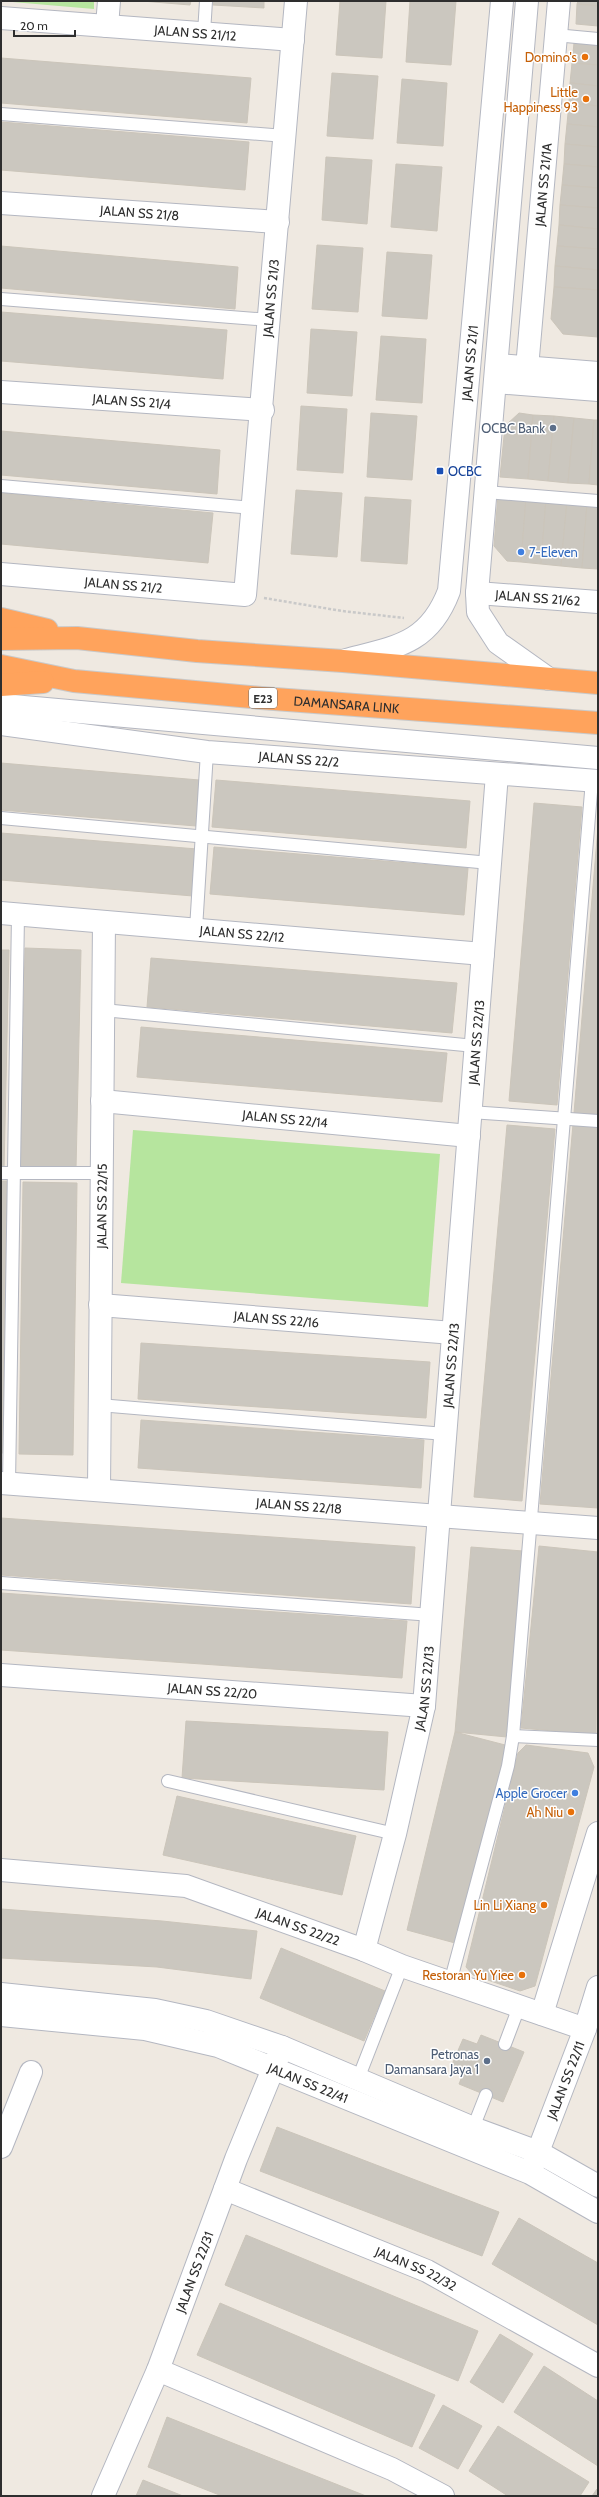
<svg xmlns="http://www.w3.org/2000/svg" width="599" height="2497" viewBox="0 0 599 2497" font-family="Cabin,sans-serif">
<rect width="100%" height="100%" fill="#efe9e1"/>
<g fill="#b6e59e">
<path d="M1,1H94V9Z"/>
<path d="M133,1130L440,1154L428,1307L121,1283Z"/>
</g>
<g fill="#cbc7bf" stroke="#cbc5ba">
<path d="M142,1H191L190,5Z"/>
<path d="M213,1H264V8L213,5Z"/>
<path d="M340,1H386L382,58L336,55Z"/>
<path d="M410,1H456L451,65L406,62Z"/>
<path d="M578,1H598V6L577,4Z"/>
<path d="M577,4L598,6V26L576,24Z"/>
<path d="M574,43L598,45V65L572,63Z"/>
<path d="M1,58L251,78L247,123L1,103Z"/>
<path d="M572,63L598,65V86L570,83Z"/>
<path d="M332,73L378,76L373,139L327,136Z"/>
<path d="M402,79L447,83L443,146L397,143Z"/>
<path d="M570,83L598,86V106L569,103Z"/>
<path d="M569,103L598,106V127L567,124Z"/>
<path d="M1,122L249,142L245,190L1,170Z"/>
<path d="M567,124L598,127V147L565,144Z"/>
<path d="M565,144L598,147V167L564,164Z"/>
<path d="M326,157L372,160L367,224L322,220Z"/>
<path d="M396,164L442,167L437,231L391,227Z"/>
<path d="M564,164L598,167V188L562,185Z"/>
<path d="M562,185L598,188V208L560,205Z"/>
<path d="M560,205L598,208V229L559,225Z"/>
<path d="M559,225L598,229V249L557,246Z"/>
<path d="M317,245L363,248L358,312L312,309Z"/>
<path d="M1,246L238,267L235,309L1,288Z"/>
<path d="M557,246L598,249V270L555,266Z"/>
<path d="M387,252L432,255L427,319L382,316Z"/>
<path d="M555,266L598,270V290L554,287Z"/>
<path d="M554,287L598,290V337L563,334L551,319Z"/>
<path d="M1,312L227,330L223,379L1,361Z"/>
<path d="M311,329L357,332L352,396L307,393Z"/>
<path d="M381,336L426,339L422,403L376,400Z"/>
<path d="M301,406L347,409L343,473L297,470Z"/>
<path d="M371,413L417,416L412,480L367,477Z"/>
<path d="M519,413L533,415L528,479L500,477L505,426Z"/>
<path d="M533,415L554,416L548,481L528,479Z"/>
<path d="M554,416L574,418L568,483L548,481Z"/>
<path d="M574,418L594,420L589,484L568,483Z"/>
<path d="M594,420H598V485L589,484Z"/>
<path d="M1,431L220,450L217,494L1,475Z"/>
<path d="M296,490L342,493L337,557L291,554Z"/>
<path d="M1,493L213,513L208,563L1,544Z"/>
<path d="M498,495L526,498L521,562L507,561L494,546Z"/>
<path d="M365,497L411,500L407,564L361,561Z"/>
<path d="M526,498L546,499L541,564L521,562Z"/>
<path d="M546,499L567,501L561,566L541,564Z"/>
<path d="M567,501L587,503L582,568L561,566Z"/>
<path d="M587,503L598,504V569L582,568Z"/>
<path d="M1,763L199,780L196,826L1,810Z"/>
<path d="M216,780L470,801L466,848L212,827Z"/>
<path d="M534,803L582,807L557,1105L509,1101Z"/>
<path d="M598,827V1115L574,1113Z"/>
<path d="M1,833L197,849L193,896L1,880Z"/>
<path d="M214,847L468,868L464,915L210,894Z"/>
<path d="M25,948L81,950L76,1169L20,1168Z"/>
<path d="M1,950H9L4,1170H1Z"/>
<path d="M151,958L457,983L452,1033L147,1007Z"/>
<path d="M141,1027L447,1053L442,1102L137,1077Z"/>
<path d="M573,1124L598,1126V1508L540,1504Z"/>
<path d="M507,1125L555,1129L522,1501L474,1497Z"/>
<path d="M1,1181H7L3,1453H1Z"/>
<path d="M23,1182L77,1183L73,1455L19,1454Z"/>
<path d="M141,1343L430,1362L426,1418L138,1399Z"/>
<path d="M141,1420L424,1440L421,1488L138,1468Z"/>
<path d="M1,1518L415,1547L411,1604L1,1575Z"/>
<path d="M539,1546L598,1552L596,1735L521,1728Z"/>
<path d="M471,1547L523,1551L507,1737L455,1732Z"/>
<path d="M1,1593L407,1621L402,1678L1,1650Z"/>
<path d="M186,1721L388,1732L384,1790L182,1778Z"/>
<path d="M455,1732L509,1746L455,1943L407,1930Z"/>
<path d="M526,1745L588,1753L594,1767L535,1986L520,1991L473,1975L466,1967L518,1753Z"/>
<path d="M177,1796L356,1836L342,1895L163,1855Z"/>
<path d="M1,1909L162,1921L257,1931L251,1979L157,1967L1,1958Z"/>
<path d="M281,1948L385,1991L364,2041L260,1998Z"/>
<path d="M481,2035L524,2052L503,2102L459,2084L463,2074L450,2069L463,2039L477,2044Z"/>
<path d="M277,2127L499,2212L482,2256L260,2171Z"/>
<path d="M519,2218L598,2263V2325L492,2264Z"/>
<path d="M246,2235L478,2331L458,2381L225,2285Z"/>
<path d="M220,2303L435,2395L412,2447L197,2355Z"/>
<path d="M500,2334L533,2354L503,2403L470,2382Z"/>
<path d="M544,2366L598,2401V2466L514,2412Z"/>
<path d="M443,2405L482,2426L458,2469L419,2448Z"/>
<path d="M167,2417L366,2496H222L148,2467Z"/>
<path d="M498,2426L589,2482L580,2496H508L469,2471Z"/>
<path d="M143,2480L183,2496H136Z"/>
<path d="M597,2489L598,2496H592Z"/>
</g>
<g fill="none" stroke-linecap="round" stroke-linejoin="round">
<g stroke="#b4b7c1" stroke-width="14">
<g id="service">
<path d="M204,33L206,1"/>
<path d="M555,35L598,39"/>
<path d="M1,114L285,136"/>
<path d="M1,299L270,320"/>
<path d="M1,486L253,508"/>
<path d="M486,492L598,501"/>
<path d="M1,818L490,863"/>
<path d="M196,929L207,752"/>
<path d="M103,1010L475,1046"/>
<path d="M470,1112L598,1121"/>
<path d="M1,1173H101"/>
<path d="M99,1405L445,1434"/>
<path d="M9,1484L18,915"/>
<path d="M1,1583L432,1615"/>
<path d="M513,1736L598,1740"/>
<path d="M168,1781L395,1834"/>
<path d="M450,1983L508,1766L513,1736L592,780"/>
<path d="M505,2044L519,2007"/>
<path d="M358,2079L402,1966"/>
<path d="M473,2128L486,2095"/>
</g>
</g>
<g stroke="#b4b7c1" stroke-width="24">
<g id="minor">
<path id="s1" d="M1,18L293,40"/>
<path d="M107,26L109,1"/>
<path id="s2" d="M1,203L278,222"/>
<path d="M497,365L598,373"/>
<path id="s3" d="M527,368L559,1"/>
<path d="M495,382L598,390"/>
<path id="s4" d="M1,392L263,410"/>
<path id="s5" d="M1,574L245,595L296,1"/>
<path id="s6" d="M477,593L598,602"/>
<path d="M1,705L598,758"/>
<path id="s7" d="M1,724L207,752L598,781"/>
<path id="s8" d="M1,913L483,954"/>
<path id="s9" d="M102,1101L469,1136"/>
<path id="s10" d="M100,1305L453,1333"/>
<path id="s11" d="M1,1483L598,1528"/>
<path id="s12" d="M99,1489L104,922"/>
<path id="s13" d="M1,1675L424,1706"/>
<path id="s14" d="M1,1870L186,1886L364,1950L402,1966L585,2029"/>
<path id="s15" d="M364,1950L395,1834L424,1706L497,774"/>
<path d="M542,2014L598,1833"/>
<path d="M1,2147L31,2072"/>
<path id="s16" d="M531,2170L585,2029L598,1987"/>
<path id="s17" d="M225,2189L427,2271L598,2366"/>
<path d="M158,2370L392,2469L443,2496"/>
<path id="s18" d="M103,2496L158,2370L236,2159L282,2047"/>
</g>
</g>
<g stroke="#b4b7c1" stroke-width="24">
<g id="tertiary">
<path d="M527,1L477,593L478,612L498,643L549,679"/>
<path id="s19" d="M346,660C396,647 429,644 449,591L502,1"/>
<path d="M1,1994L155,2010L206,2021L282,2047L473,2128L538,2152L598,2186"/>
<path id="s20" d="M1,2015L145,2029L218,2046L530,2173L598,2212"/>
</g>
</g>
<g stroke="#c9c9c9" stroke-width="24">
<g id="motorway">
<path d="M1,619L47,630"/>
<path d="M1,639L77,638L197,651L343,661L598,683"/>
<path id="s21" d="M1,666L74,681L261,698L598,723"/>
<path d="M1,685L43,682"/>
</g>
</g>
<path stroke="#c9c9c9" stroke-width="2.5" stroke-dasharray="3 2" stroke-linecap="butt" d="M264,598L342,611L404,618"/>
<use href="#service" stroke="#fff" stroke-width="12"/>
<use href="#minor" stroke="#fff" stroke-width="22"/>
<use href="#tertiary" stroke="#fff" stroke-width="22"/>
<use href="#motorway" stroke="#ffa35c" stroke-width="22"/>
</g>
<g fill="#e8710a" stroke="#fff" stroke-width="1.5">
<circle cx="585" cy="57" r="4"/>
<circle cx="586" cy="99" r="4"/>
<circle cx="571" cy="1812" r="4"/>
<circle cx="544" cy="1905" r="4"/>
<circle cx="522" cy="1975" r="4"/>
</g>
<g fill="#5c6f8a" stroke="#fff" stroke-width="1.5">
<circle cx="553" cy="428" r="4"/>
<circle cx="487" cy="2061" r="4"/>
</g>
<rect fill="#1a4fb4" stroke="#fff" stroke-width="1.5" x="436" y="467" width="8" height="8" rx="2"/>
<g fill="#3f7fe0" stroke="#fff" stroke-width="1.5">
<circle cx="521" cy="552" r="4"/>
<circle cx="575" cy="1793" r="4"/>
</g>
<g text-anchor="middle" dominant-baseline="central" stroke-width="3" stroke-linejoin="round" paint-order="stroke">
<rect fill="#fff" stroke="#6d6d6d" stroke-width="1" x="249" y="688" width="28" height="20" rx="3"/>
<g font-size="12" font-weight="bold" fill="#2e2e2e">
<text x="263" y="698">E23</text>
</g>
<g font-size="13" fill="#2e2e2e" stroke="#fff">
<text stroke="none"><textPath href="#s1" startOffset="195">JALAN SS 21/12</textPath></text>
<text stroke="none"><textPath href="#s3" startOffset="184">JALAN SS 21/1A</textPath></text>
<text stroke="none"><textPath href="#s2" startOffset="139">JALAN SS 21/8</textPath></text>
<text stroke="none"><textPath href="#s5" startOffset="543">JALAN SS 21/3</textPath></text>
<text stroke="none"><textPath href="#s19" startOffset="360">JALAN SS 21/1</textPath></text>
<text stroke="none"><textPath href="#s4" startOffset="131">JALAN SS 21/4</textPath></text>
<text stroke="none"><textPath href="#s5" startOffset="123">JALAN SS 21/2</textPath></text>
<text stroke="none"><textPath href="#s6" startOffset="61">JALAN SS 21/62</textPath></text>
<text stroke="none"><textPath href="#s21" startOffset="348">DAMANSARA LINK</textPath></text>
<text stroke="none"><textPath href="#s7" startOffset="300">JALAN SS 22/2</textPath></text>
<text stroke="none"><textPath href="#s8" startOffset="242">JALAN SS 22/12</textPath></text>
<text stroke="none"><textPath href="#s15" startOffset="917">JALAN SS 22/13</textPath></text>
<text stroke="none"><textPath href="#s9" startOffset="184">JALAN SS 22/14</textPath></text>
<text stroke="none"><textPath href="#s12" startOffset="283">JALAN SS 22/15</textPath></text>
<text stroke="none"><textPath href="#s10" startOffset="177">JALAN SS 22/16</textPath></text>
<text stroke="none"><textPath href="#s15" startOffset="593">JALAN SS 22/13</textPath></text>
<text stroke="none"><textPath href="#s11" startOffset="299">JALAN SS 22/18</textPath></text>
<text stroke="none"><textPath href="#s15" startOffset="269">JALAN SS 22/13</textPath></text>
<text stroke="none"><textPath href="#s13" startOffset="212">JALAN SS 22/20</textPath></text>
<text stroke="none"><textPath href="#s14" startOffset="305">JALAN SS 22/22</textPath></text>
<text stroke="none"><textPath href="#s16" startOffset="96">JALAN SS 22/11</textPath></text>
<text stroke="none"><textPath href="#s20" startOffset="317">JALAN SS 22/41</textPath></text>
<text stroke="none"><textPath href="#s17" startOffset="207">JALAN SS 22/32</textPath></text>
<text stroke="none"><textPath href="#s18" startOffset="242">JALAN SS 22/31</textPath></text>
</g>
<g font-size="13" fill="#c56008" stroke="#fff" text-anchor="end">
<text x="577" y="57">Domino's</text>
<text x="578" y="92">Little<tspan x="578" dy="15">Happiness 93</tspan></text>
<text x="563" y="1812">Ah Niu</text>
<text x="536" y="1905">Lin Li Xiang</text>
<text x="514" y="1975">Restoran Yu Yiee</text>
</g>
<g font-size="13" fill="#4e5e75" stroke="#fff" text-anchor="end">
<text x="545" y="428">OCBC Bank</text>
<text x="479" y="2054">Petronas<tspan x="479" dy="15">Damansara Jaya 1</tspan></text>
</g>
<g font-size="13" fill="#164399" stroke="#fff" text-anchor="start">
<text x="448" y="471">OCBC</text>
</g>
<g font-size="13" fill="#366cbe" stroke="#fff" text-anchor="start">
<text x="529" y="552">7-Eleven</text>
<text x="567" y="1793" text-anchor="end">Apple Grocer</text>
</g>
</g>
<rect width="599" height="2497" fill="none" stroke="#2e2e2e" stroke-width="4"/>
<path d="M14 30v6h61v-6" fill="none" stroke="#2e2e2e" stroke-width="2"/>
<text x="20" y="30" font-size="12" fill="#2e2e2e" stroke="#ffffff" stroke-width="3" paint-order="stroke">20 m</text>
</svg>
